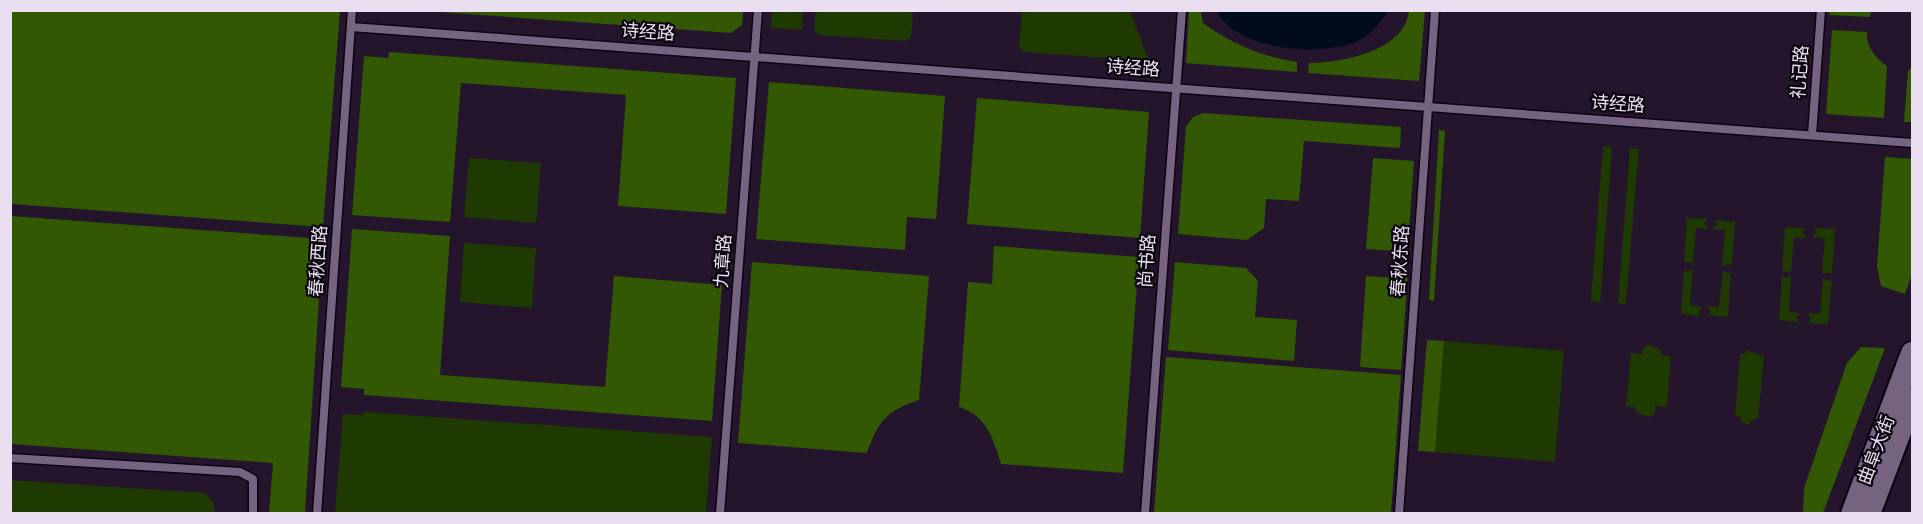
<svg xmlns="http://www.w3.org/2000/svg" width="1923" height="524" viewBox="0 0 1923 524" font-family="Karla,'Noto Sans SC',sans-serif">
<rect width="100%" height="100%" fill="#24152d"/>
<g fill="#1f3a00">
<path d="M816,10L913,11L911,36L906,41L819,35L814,30Z"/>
<path d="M772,11H803L802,30L771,28Z"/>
<path d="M1022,11H1130L1149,61L1024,52L1019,47Z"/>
<path d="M1603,146L1612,147L1600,302L1591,301Z"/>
<path d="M1630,148L1639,149L1626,304L1618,303Z"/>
<path d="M469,158L541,163L536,223L464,217Z"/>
<path d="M1687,218L1708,219L1704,223L1709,229L1696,228L1693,263L1684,261Z"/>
<path d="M1714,220L1735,222L1732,265H1722L1725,230L1712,229L1717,224Z"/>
<path d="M1785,227L1806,229L1802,232L1807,238H1794L1791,272L1782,271Z"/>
<path d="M1814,228L1835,229L1832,273H1822L1825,238L1812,237L1817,232Z"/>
<path d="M464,243L536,248L532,308L460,302Z"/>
<path d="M1684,268L1686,272L1693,269L1690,305L1703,307L1698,312L1701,316L1681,314Z"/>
<path d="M1723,271L1729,274L1731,271L1728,317L1707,315L1711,312L1707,306L1719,307Z"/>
<path d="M1782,275L1784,278L1791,276L1789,312L1801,313L1796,318L1799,322L1779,320Z"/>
<path d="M1823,278L1829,281L1832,279L1828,324L1808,323L1811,319L1807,313L1820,314Z"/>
<path d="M1444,341L1564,351L1555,462L1435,452Z"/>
<path d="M1649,345L1661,350V355L1671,356L1667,407L1655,406V413L1650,417L1637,413L1635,407L1626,406L1631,353L1642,354L1643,348Z"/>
<path d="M1747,350L1764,356L1758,419H1753L1748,425L1741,421V417L1735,416L1740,354H1745Z"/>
<path d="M364,412L712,437L706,513H335L343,414L362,415Z"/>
<path d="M10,480L205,493L213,502L215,513H11Z"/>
</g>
<g fill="#325803">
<path d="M10,11H340L323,227L11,204Z"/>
<path d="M425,11L743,10V11L742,25L731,33Z"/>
<path d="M1189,11H1201L1203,23C1232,44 1262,57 1297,62V72L1186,63Z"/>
<path d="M1409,11H1425L1419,81L1308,73L1309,63C1341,63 1405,51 1409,11Z"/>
<path d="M1829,11H1871L1870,17L1829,15Z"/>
<path d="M1832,30L1867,32C1866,47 1876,59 1887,66L1884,118L1826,114Z"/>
<path d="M389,52L736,78L726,214L618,206L626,95L461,83L450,222L352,215L364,56L388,58Z"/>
<path d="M1912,67V122H1904L1908,71Z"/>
<path d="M769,82L945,96L936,219L907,217L905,250L756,239Z"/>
<path d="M977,98L1149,112L1140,238L967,224Z"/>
<path d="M1203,113L1401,127L1400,148L1304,141L1299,201L1266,199L1264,228L1247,240L1178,234L1186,127L1193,117Z"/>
<path d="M1439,130L1445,131L1434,301L1429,300Z"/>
<path d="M1885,157L1912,159V274L1905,294L1881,286L1877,266Z"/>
<path d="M1373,158L1414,161L1407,258L1395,257V251L1366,249Z"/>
<path d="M11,216L323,239L305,513H269L273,463L11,444Z"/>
<path d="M352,229L450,236L440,375L605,387L614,276L722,285L712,421L364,395V389L341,387Z"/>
<path d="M994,246L1139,257L1123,473L1001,464C993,438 987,416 959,407L968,282L992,284Z"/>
<path d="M752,262L929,276L919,400C886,411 878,421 867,453L738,443Z"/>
<path d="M1175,262L1246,268L1258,281L1255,317L1297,320L1294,361L1168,350Z"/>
<path d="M1395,272L1408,273L1401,370L1360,367L1366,276L1394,278Z"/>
<path d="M1427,340L1444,341L1435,452L1418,451Z"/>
<path d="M1861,347L1885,348L1823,513H1803L1804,488L1847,363Z"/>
<path d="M1166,357L1401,375L1391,513H1154Z"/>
</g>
<path fill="#000c1b" d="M1217,11H1388C1382,21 1370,35 1360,40C1324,58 1236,51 1217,11Z"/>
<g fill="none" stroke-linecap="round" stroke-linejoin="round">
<g stroke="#0d0215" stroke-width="11">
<g id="lane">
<path d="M351,27L1912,143"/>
<path d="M1812,135L1821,10"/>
<path d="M10,458L240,472L253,479V514"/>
<path d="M317,514L352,10"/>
<path d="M720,514L758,10"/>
<path d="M1145,514L1182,10"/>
<path d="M1399,514L1435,10"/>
</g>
</g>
<g stroke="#0d0215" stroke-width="26">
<g id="secondary">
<path d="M1852,514L1912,353"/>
<path d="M1869,514L1912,400"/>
</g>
</g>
<use href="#lane" stroke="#756380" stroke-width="8"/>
<use href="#secondary" stroke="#756380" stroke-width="22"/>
</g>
<g text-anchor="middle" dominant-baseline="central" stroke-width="4.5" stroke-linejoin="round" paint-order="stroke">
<g font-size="18" fill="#e9dff0" stroke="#0a050e">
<text transform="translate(648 32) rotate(4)">诗经路</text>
<text transform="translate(1133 68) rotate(4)">诗经路</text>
<text transform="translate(1800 72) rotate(-86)">礼记路</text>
<text transform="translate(1618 104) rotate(4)">诗经路</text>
<text transform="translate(318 261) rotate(-86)">春秋西路</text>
<text transform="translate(723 261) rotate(-86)">九章路</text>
<text transform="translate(1147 261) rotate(-86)">尚书路</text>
<text transform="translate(1400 261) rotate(-86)">春秋东路</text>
<text transform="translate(1876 450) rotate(-69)">曲阜大街</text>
</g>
</g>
<rect width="1923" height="524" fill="none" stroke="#e9dff0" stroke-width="24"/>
</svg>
